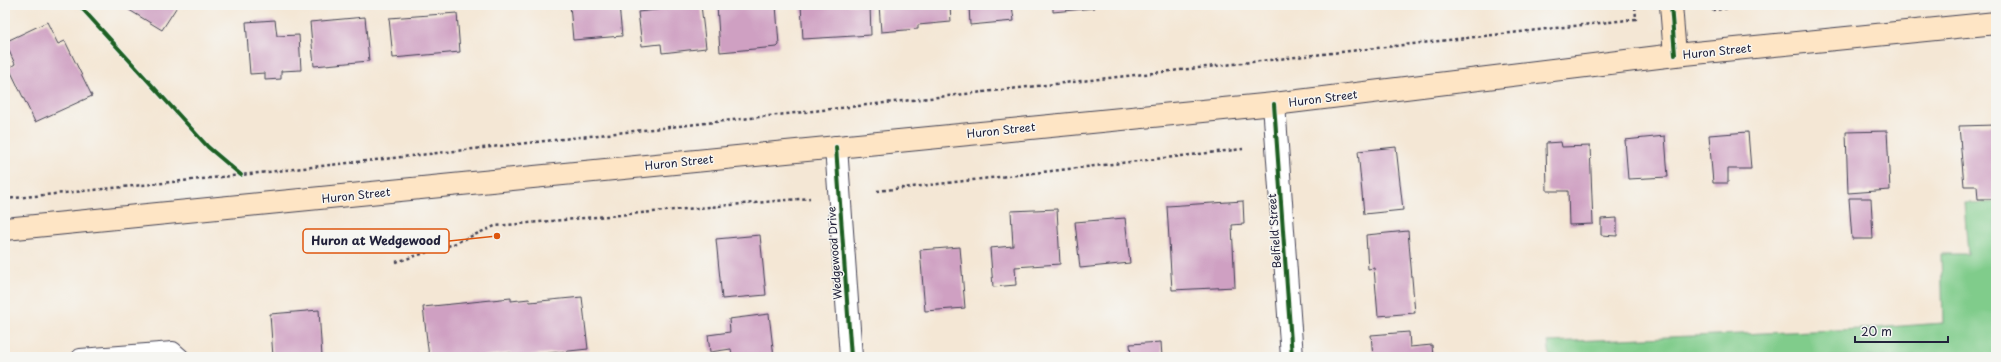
<svg xmlns="http://www.w3.org/2000/svg" width="2001" height="362" viewBox="0 0 2001 362" font-family="'Playpen Sans',sans-serif">
<rect width="100%" height="100%" fill="#f6f6f2"/>
<filter id="ink" filterUnits="userSpaceOnUse"><feTurbulence type="fractalNoise" baseFrequency=".025" numOctaves="2"/><feDisplacementMap in="SourceGraphic" scale="8" xChannelSelector="R" yChannelSelector="G"/><feConvolveMatrix kernelMatrix="1 2 1 2 8 2 1 2 1" color-interpolation-filters="sRGB"/></filter>
<filter id="wash" filterUnits="userSpaceOnUse"><feTurbulence type="fractalNoise" baseFrequency=".012" numOctaves="4" result="noise"/><feDisplacementMap in="SourceGraphic" scale="16" xChannelSelector="R" yChannelSelector="G"/><feGaussianBlur stdDeviation="0.9" result="paint"/><feColorMatrix in="noise" values="0 0 0 0 0 0 0 0 0 0 0 0 0 0 0 0 0 1.4 0 .05"/><feComposite in="paint" operator="in"/></filter>
<g filter="url(#wash)">
<rect width="100%" height="100%" fill="#f4e7d5"/>
<path fill="#80cc8b" stroke="#517763" d="M1996,202V357H1550L1548,342L1860,329L1943,323L1941,254H1968L1964,203Z"/>
<g id="blocks">
<g fill="#cfa0c2">
<path d="M121,5H178L162,30Z"/>
<path d="M570,5H619L622,36L573,40Z"/>
<path d="M701,5L706,48L662,53L661,44L642,46L638,12Z"/>
<path d="M717,5H776L779,45L777,47L720,52Z"/>
<path d="M801,5H870L871,35L803,39Z"/>
<path d="M879,5H950L951,22L918,25V29L881,32Z"/>
<path d="M969,5H1012L1014,21L970,25Z"/>
<path d="M1053,5H1093L1094,8L1053,12Z"/>
<path d="M457,13L460,52L393,58L389,18Z"/>
<path d="M365,17L369,61L314,66L310,22Z"/>
<path d="M275,20L277,36L299,35L301,70L281,71V79L265,80V73L250,74L246,22Z"/>
<path d="M47,22L58,44L65,41L92,96L35,122L9,68L15,64L5,42Z"/>
<path d="M1996,125V199H1978L1977,186H1964L1959,126Z"/>
<path d="M1887,131L1890,190L1848,193L1846,132Z"/>
<path d="M1748,132L1751,169H1728V183H1713L1709,135Z"/>
<path d="M1665,136L1668,177L1628,179L1625,140Z"/>
<path d="M1561,142L1562,147L1590,146L1593,224L1569,225L1568,191H1547L1546,143Z"/>
<path d="M1396,147L1403,210L1364,214L1358,151Z"/>
<path d="M1849,198H1871L1873,239H1852Z"/>
<path d="M1243,201L1244,224L1232,225L1235,287L1172,290L1167,206Z"/>
<path d="M1057,209L1060,264L1015,267L1016,285L993,287L990,248L1013,246L1011,211Z"/>
<path d="M1125,218L1130,263L1080,268L1075,222Z"/>
<path d="M1617,218V236L1601,235V219Z"/>
<path d="M1408,231L1415,313L1378,316L1374,268L1368,269L1366,235Z"/>
<path d="M760,235L766,295L722,299L716,239Z"/>
<path d="M960,247L965,308L925,311L920,250Z"/>
<path d="M582,297L588,349L513,357L511,353L475,357H429L423,307L511,298V301L529,299L530,302Z"/>
<path d="M319,310L322,357H273L270,314Z"/>
<path d="M769,314L774,357H723L732,355L731,349L710,352L708,335L730,332L729,319Z"/>
<path d="M1409,332L1410,347L1432,345L1433,357H1373L1371,335Z"/>
<path d="M1161,342L1162,357H1131L1130,344Z"/>
</g>
</g>
</g>
<g filter="url(#ink)">
<use href="#blocks" fill-opacity="0" stroke="#424052" stroke-width="1"/>
<g fill="none" stroke-linecap="round" stroke-linejoin="round">
<g stroke="#424052" stroke-width="18">
<path id="lane" d="M80,357L173,350L181,357"/>
</g>
<g stroke="#424052" stroke-width="24">
<g id="street">
<path d="M1274,104L1292,357"/>
<path d="M836,147L851,357"/>
</g>
</g>
<g stroke="#424052" stroke-width="24">
<g id="secondary">
<path d="M1671,5L1675,55"/>
<path d="M5,229L1274,104L1675,55L1996,23"/>
</g>
</g>
<g stroke="#424052" stroke-width="2.5" stroke-dasharray="3 3" stroke-linecap="butt">
<path d="M1710,5L1711,10L1767,5"/>
<path d="M877,191L1243,149"/>
<path d="M5,199L241,175L1636,19L1635,5"/>
<path d="M396,262L451,245L495,226L810,198"/>
</g>
<use href="#lane" stroke="#fff" stroke-width="16"/>
<use href="#street" stroke="#fff" stroke-width="22"/>
<use href="#secondary" stroke="#fee5c5" stroke-width="22"/>
<g stroke="#f6f6f2" stroke-width="6">
<g id="cycleway">
<path d="M79,5L208,147L241,175"/>
<path d="M1671,5L1675,55"/>
<path d="M1274,104L1292,357"/>
<path d="M836,147L851,357"/>
</g>
</g>
<use href="#cycleway" stroke="#1b5e20" stroke-width="4"/>
</g>
</g>
<g text-anchor="middle" dominant-baseline="central" stroke-width="3" stroke-linejoin="round" paint-order="stroke">
<g font-size="11" fill="#22223b" stroke="#f6f6f2">
<text transform="translate(1717 51) rotate(-6)">Huron Street</text>
<text transform="translate(1323 98) rotate(-7)">Huron Street</text>
<text transform="translate(1001 130) rotate(-6)">Huron Street</text>
<text transform="translate(679 162) rotate(-6)">Huron Street</text>
<text transform="translate(356 195) rotate(-6)">Huron Street</text>
<text transform="translate(1274 231) rotate(-94)">Belfield Street</text>
<text transform="translate(834 253) rotate(-94)">Wedgewood Drive</text>
</g>
</g>
<path fill="none" stroke="#de560e" stroke-width="1.5" d="M497 236L449 241"/>
<circle fill="#de560e" stroke="#f6f6f2" stroke-width="1.5" cx="497" cy="236" r="4"/>
<rect fill="#f6f6f2" stroke="#de560e" stroke-width="1.5" x="303" y="229" width="146" height="24" rx="4"/>
<g font-size="12" text-anchor="middle" font-weight="bold" fill="#22223b">
<text x="376" y="245">Huron at Wedgewood</text>
</g>
<rect width="2001" height="362" fill="none" stroke="#f6f6f2" stroke-width="20"/>
<path d="M1855 336v6h93v-6" fill="none" stroke="#22223b" stroke-width="2"/>
<text x="1861" y="336" font-size="12" fill="#22223b" stroke="#f6f6f2" stroke-width="3" paint-order="stroke">20 m</text>
</svg>
